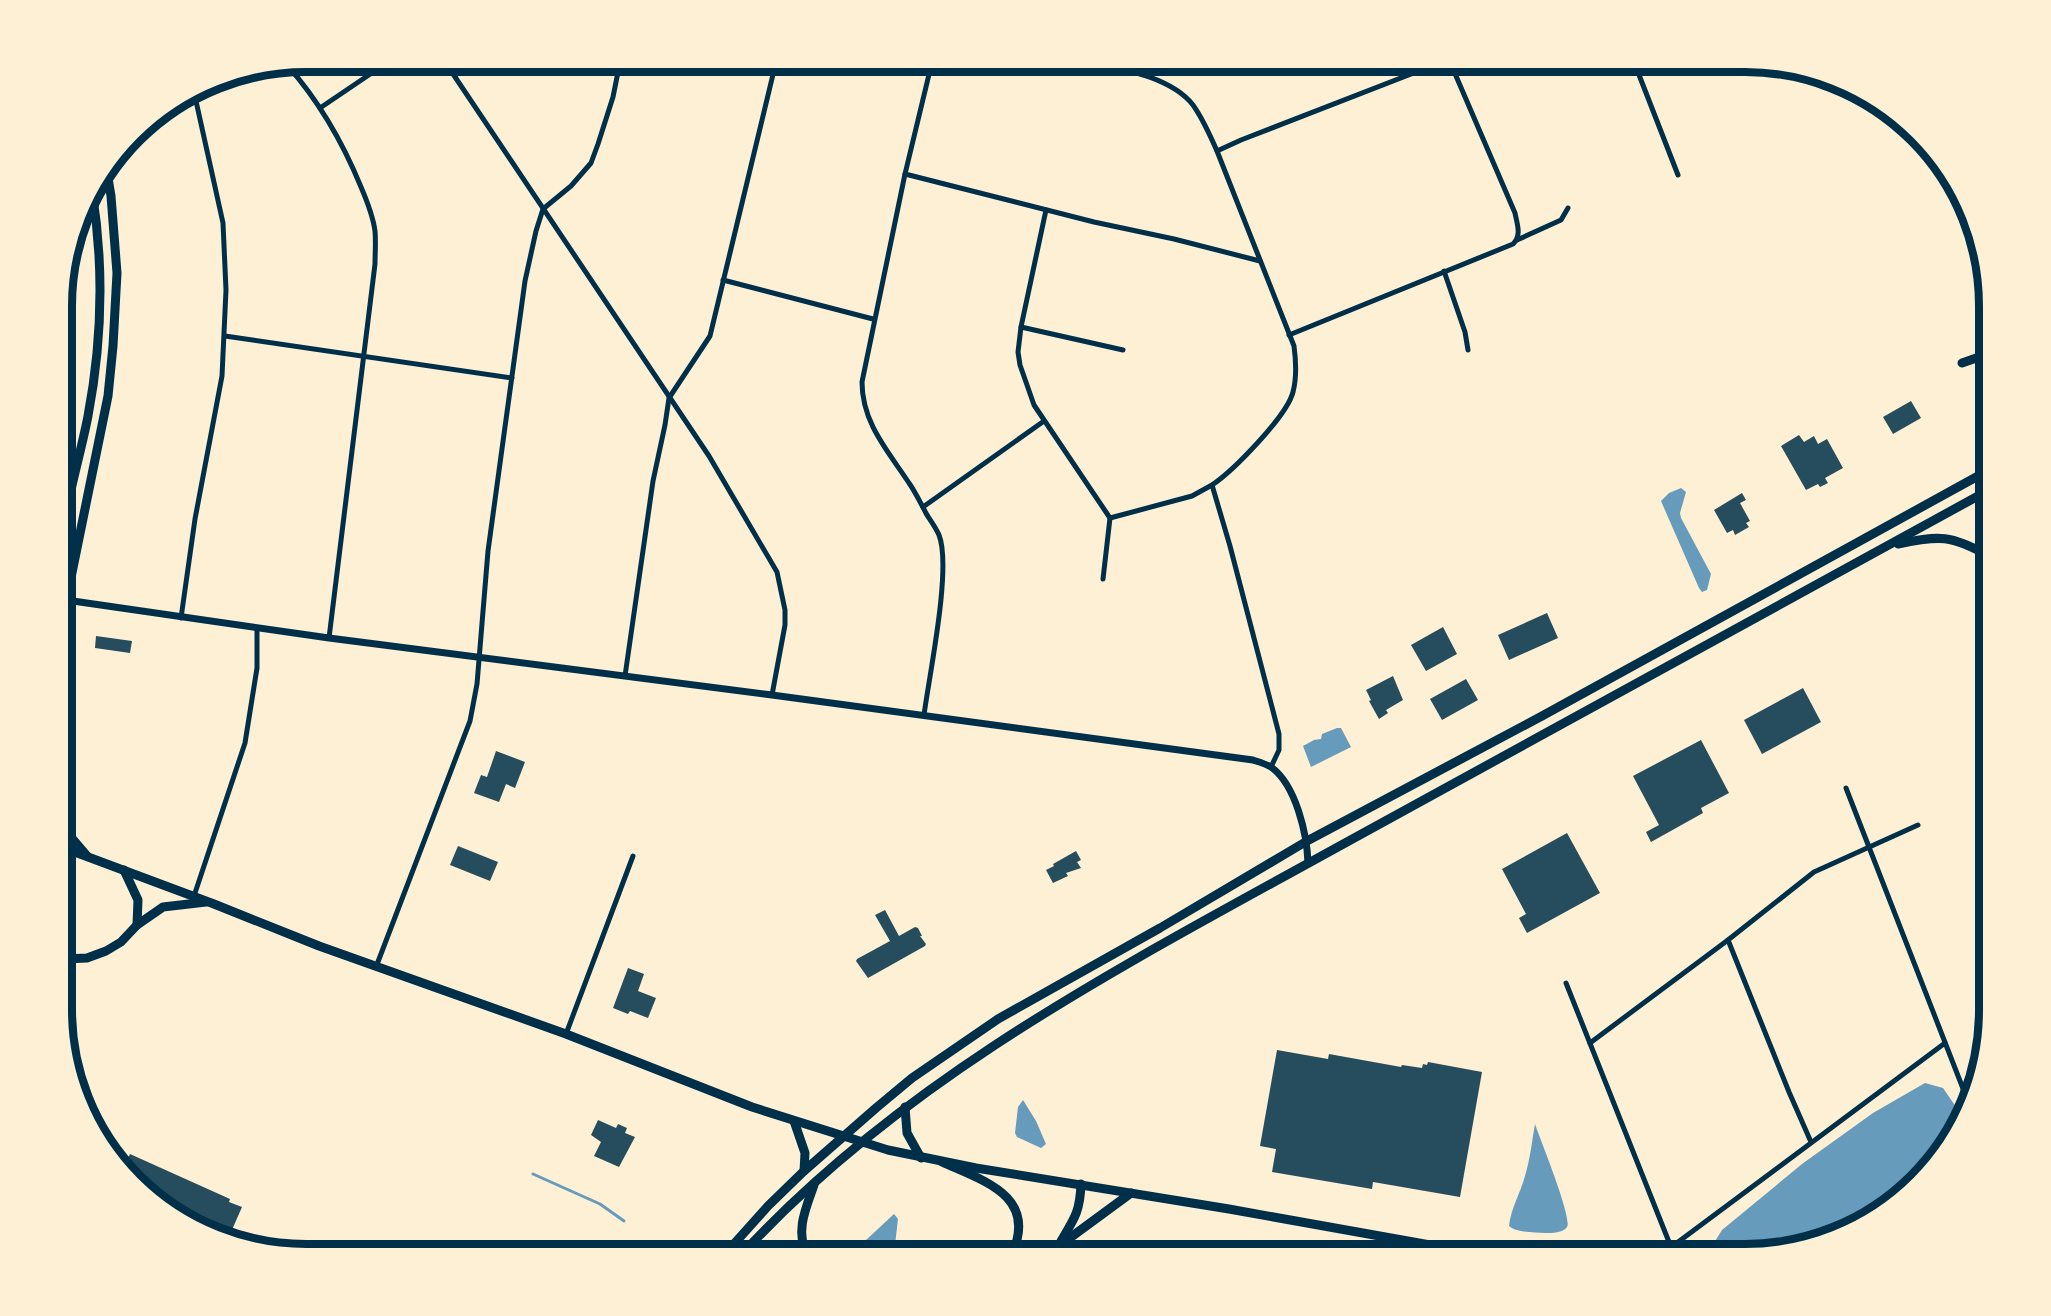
<svg xmlns="http://www.w3.org/2000/svg" width="2051" height="1316" viewBox="0 0 2051 1316" font-family="'Public Sans',sans-serif">
<rect width="100%" height="100%" fill="#fdf0d5"/>
<g fill="#669bbc">
<path d="M1681,488L1686,492L1680,513L1681,518L1711,574L1707,590L1702,592L1699,588L1661,501L1669,493Z"/>
<path d="M1337,728H1341L1351,747L1311,767L1303,746L1314,740L1321,739L1322,734Z"/>
<path d="M1925,1083L1943,1088L1963,1117L1948,1145L1867,1222L1760,1254H1707L1722,1230L1802,1164L1873,1113Z"/>
<path d="M1023,1100L1036,1121L1046,1144L1041,1148L1017,1137L1015,1133L1018,1107Z"/>
<path d="M1535,1124C1540,1139 1573,1219 1567,1227C1563,1233 1552,1233 1545,1233C1534,1232 1517,1233 1509,1226C1511,1208 1520,1194 1525,1176C1530,1160 1532,1141 1535,1124Z"/>
<path d="M894,1214L898,1219L894,1254H851Z"/>
<path d="M775,1240L785,1241L790,1247L791,1254H763Z"/>
</g>
<g fill="none" stroke-linecap="round" stroke-linejoin="round">
<g stroke="#669bbc" stroke-width="3">
<path d="M533,1174L600,1204L624,1221"/>
<path d="M647,1242L651,1254"/>
</g>
</g>
<g fill="#264d5e">
<path d="M1911,401L1921,418L1893,434L1883,417Z"/>
<path d="M1799,435L1804,442L1814,436L1818,444L1827,439L1843,468L1825,478L1828,483L1820,487L1818,484L1806,490L1781,446Z"/>
<path d="M1742,493L1746,500L1740,503L1750,521L1746,523L1749,527L1735,535L1733,530L1727,533L1714,510Z"/>
<path d="M1547,613L1558,638L1509,660L1498,635Z"/>
<path d="M1443,627L1457,654L1426,671L1411,645Z"/>
<path d="M96,636L132,641L130,653L95,648Z"/>
<path d="M1393,676L1403,700L1386,710L1388,713L1379,719L1369,701L1371,700L1366,690Z"/>
<path d="M1466,679L1478,700L1442,720L1430,699Z"/>
<path d="M1803,688L1821,722L1762,754L1744,720Z"/>
<path d="M1701,740L1729,793L1701,808L1703,813L1651,842L1646,832L1659,825L1633,776Z"/>
<path d="M496,751L525,762L515,788L506,784L499,802L474,793L481,775L487,777Z"/>
<path d="M1567,833L1600,893L1527,933L1519,918L1526,914L1502,869Z"/>
<path d="M458,846L498,862L490,881L450,865Z"/>
<path d="M1076,851L1081,860L1077,862L1081,868L1066,873L1068,876L1053,883L1046,870L1054,866L1053,864Z"/>
<path d="M885,910L899,936L915,927L918,928L922,936H920L926,944L925,946L868,978L856,961L857,959L890,941L875,915Z"/>
<path d="M628,968L644,974L638,991L656,998L648,1018L630,1011L628,1014L613,1008Z"/>
<path d="M1277,1050L1328,1059L1329,1054L1401,1067L1402,1065L1422,1068L1423,1064L1427,1065L1428,1062L1482,1072L1460,1197L1373,1182L1372,1189L1272,1172L1276,1149L1260,1146Z"/>
<path d="M598,1120L616,1128L618,1124L627,1128L625,1133L635,1137L619,1167L594,1156L601,1142L591,1135Z"/>
<path d="M130,1154L230,1199L229,1202L242,1207L228,1239L171,1213L125,1165Z"/>
</g>
<g fill="none" stroke-linecap="round" stroke-linejoin="round">
<g stroke="#003049" stroke-width="5">
<path d="M445,62L709,456L777,572L785,610V625L772,695"/>
<path d="M1090,62C1122,69 1171,77 1193,105C1203,119 1210,135 1217,151L1294,346C1296,361 1297,377 1293,392C1287,416 1233,471 1212,485L1230,546L1279,734V750L1271,767"/>
<path d="M1634,62L1678,175"/>
<path d="M287,65C319,101 343,143 361,187C367,201 373,216 375,231C376,242 375,253 375,264L329,638"/>
<path d="M455,76L466,62"/>
<path d="M320,108L388,62"/>
<path d="M1217,151L1241,140L1442,62"/>
<path d="M905,174L1094,222L1174,239L1260,261"/>
<path d="M1046,210L1021,327L1018,352L1020,365L1034,405L1110,518"/>
<path d="M1517,240L1561,220L1568,208"/>
<path d="M1444,271L1465,332L1468,350"/>
<path d="M723,280L873,319"/>
<path d="M1021,327L1123,350"/>
<path d="M1289,335L1513,244C1522,235 1517,224 1515,213L1450,62"/>
<path d="M225,336L512,378"/>
<path d="M923,507L1044,421"/>
<path d="M1110,518L1192,496L1212,485"/>
<path d="M1103,579L1110,518"/>
<path d="M181,618L195,519L222,376L226,290L223,223L194,92"/>
<path d="M625,676L653,481L665,425L669,398L710,336L776,62"/>
<path d="M924,715C929,676 952,568 939,535C936,528 931,521 927,515C921,504 916,493 909,483C888,451 862,423 862,382L905,174L932,62"/>
<path d="M1846,788L1969,1104"/>
<path d="M194,896L245,743L257,668V628"/>
<path d="M1728,940L1789,1092L1811,1142"/>
<path d="M376,967L470,721L477,684L488,551L525,281L536,231L543,209L571,186L591,163L598,144L613,97L620,62"/>
<path d="M1566,983L1671,1247"/>
<path d="M566,1034L633,856"/>
<path d="M1590,1043L1728,940L1814,872L1918,825"/>
<path d="M1662,1254L1945,1043"/>
</g>
<path stroke="#003049" stroke-width="7" d="M66,600L329,638L772,695L1253,760C1259,762 1266,764 1271,767C1296,785 1307,834 1308,863"/>
<g stroke="#003049" stroke-width="9">
<path d="M64,524C70,488 81,452 88,416C102,342 104,265 92,191"/>
<path d="M64,612L108,396L113,346L117,273L111,196L107,172"/>
<path d="M64,829L87,856"/>
<path d="M64,848L214,904L319,946L566,1034L752,1107L888,1150L976,1168L1229,1209L1458,1250L1473,1254"/>
<path d="M124,870L138,900L137,925"/>
<path d="M64,959L87,958L106,951L121,942L137,925L163,907L206,902"/>
<path d="M1671,1247L1674,1254"/>
</g>
<g stroke="#003049" stroke-width="9">
<path d="M1962,363L1982,356L1989,358"/>
<path d="M1898,544C1940,535 1951,535 1989,556"/>
<path d="M905,1107L907,1133L921,1158"/>
<path d="M794,1121L805,1153L804,1171"/>
<path d="M942,1162C984,1181 1038,1196 1012,1254"/>
<path d="M1061,1241C1075,1218 1080,1211 1081,1184"/>
<path d="M725,1254L768,1206L804,1171L876,1108L912,1078L998,1019L1160,928L1307,841L1542,716L1989,470"/>
<path d="M742,1254C906,1076 1126,964 1336,848C1553,728 1771,609 1989,490"/>
<path d="M807,1254C795,1231 806,1208 814,1185"/>
<path d="M1048,1254L1131,1193"/>
</g>
</g>
<path d="M0 0H2051V1316H0ZM306 72H1745A234 234 0 0 1 1979 306V1010A234 234 0 0 1 1745 1244H306A234 234 0 0 1 72 1010V306A234 234 0 0 1 306 72Z" fill="#fdf0d5" fill-rule="evenodd"/>
<path fill="none" stroke="#003049" stroke-width="8" d="M306 72H1745A234 234 0 0 1 1979 306V1010A234 234 0 0 1 1745 1244H306A234 234 0 0 1 72 1010V306A234 234 0 0 1 306 72Z"/>
</svg>
